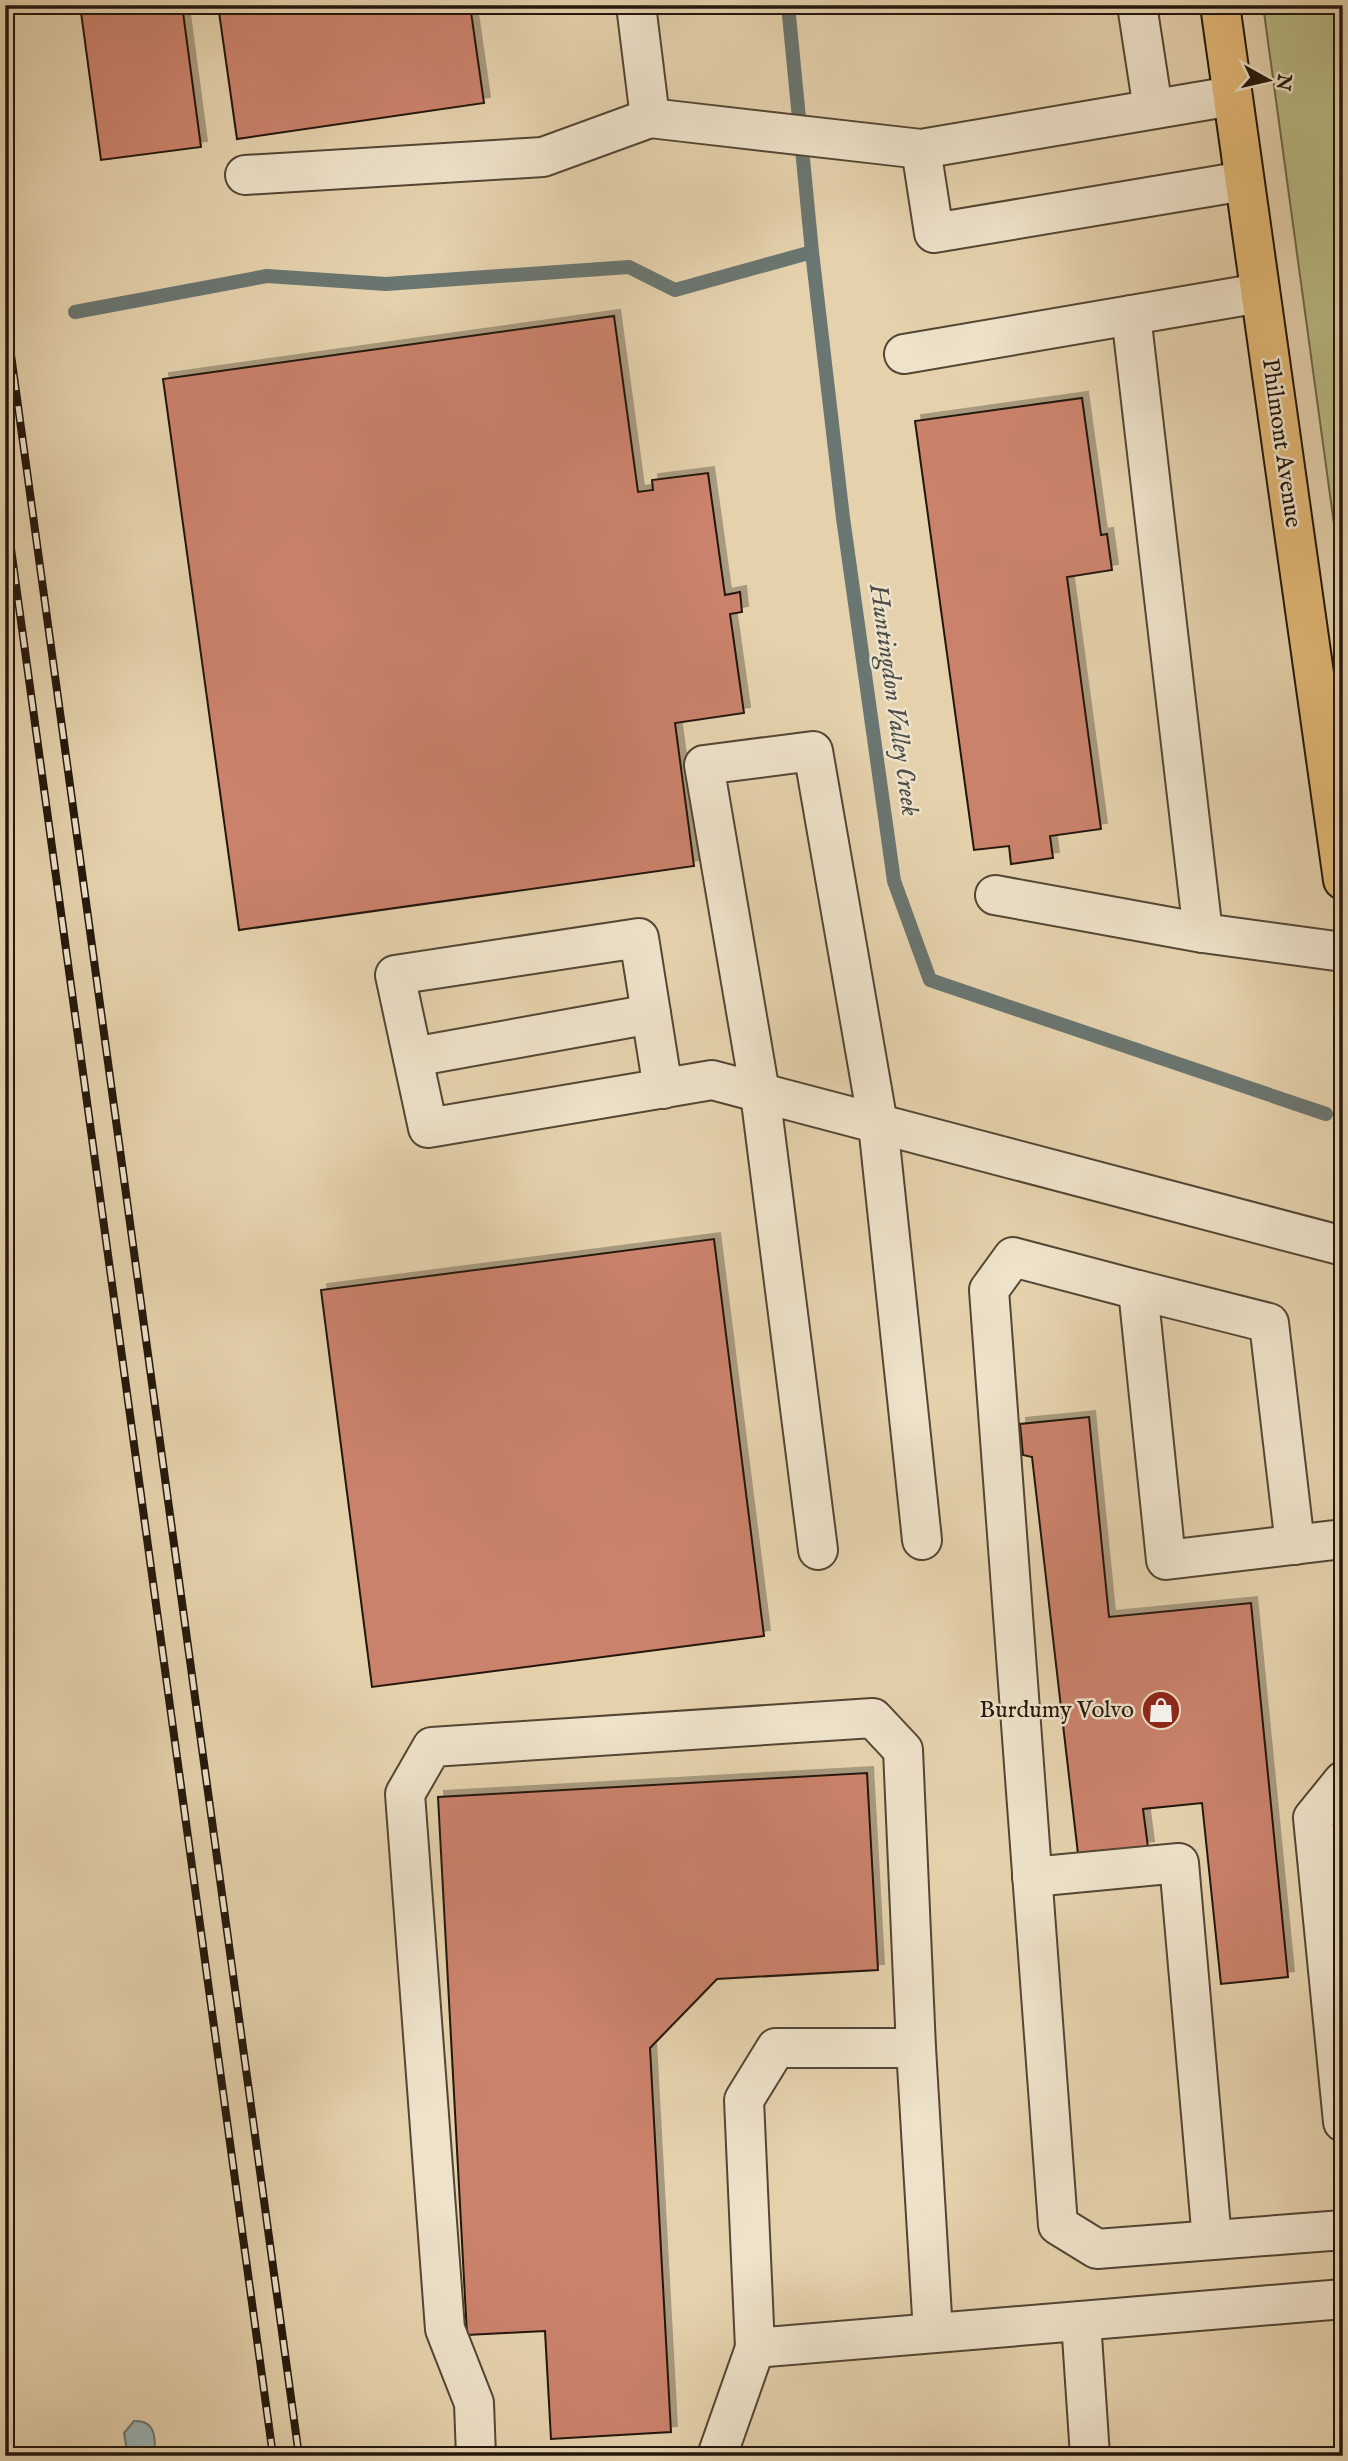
<svg xmlns="http://www.w3.org/2000/svg" width="1348" height="2461" viewBox="0 0 1348 2461" font-family="'IM FELL English',serif">
<defs>
<filter id="shadow"><feDropShadow dx="6" dy="-6" stdDeviation="0" flood-color="#0004"/></filter>
</defs>
<rect width="100%" height="100%" fill="#e5d2ad"/>
<filter id="stains"><feTurbulence type="fractalNoise" baseFrequency=".00286" numOctaves="4"/><feColorMatrix values="0 0 0 0 .2 0 0 0 0 .09 0 0 0 0 .02 0 0 0 .5 -.17"/></filter>
<radialGradient id="worn" r=".72"><stop offset=".6" stop-color="#630" stop-opacity="0"/><stop offset="1" stop-color="#630" stop-opacity=".3"/></radialGradient>
<path fill="#b9bb86" stroke="#6e6949" stroke-width="2" d="M1263,5H1343V590Z"/>
<path fill="#99b5b4" stroke="#6a7671" stroke-width="2" d="M134,2421C156,2420 156,2439 154,2456H128L124,2433Z"/>
<g fill="none" stroke-linecap="round" stroke-linejoin="round">
<g stroke="#6a7671" stroke-width="14">
<path d="M788,5L812,252L843,518L894,881L930,980L1326,1114"/>
<path d="M75,312L267,276L386,284L629,267L675,290L812,252"/>
</g>
</g>
<g fill="#cb826c" stroke="#23170c" stroke-width="2" filter="url(#shadow)">
<path d="M80,5H182L201,147L101,160Z"/>
<path d="M218,5H470L484,103L237,139Z"/>
<path d="M614,316L638,492L653,490L652,480L708,473L725,595L740,592L742,612L730,614L744,713L675,723L694,866L239,930L163,379Z"/>
<path d="M1082,398L1101,535L1107,534L1112,570L1067,577L1101,829L1050,836L1053,858L1011,864L1009,846L974,850L915,421Z"/>
<path d="M714,1239L764,1636L372,1687L321,1290Z"/>
<path d="M1089,1417L1109,1617L1251,1603L1288,1977L1221,1984L1202,1803L1143,1809L1148,1847L1078,1854L1032,1457L1023,1455L1020,1424Z"/>
<path d="M867,1773L878,1970L717,1979L650,2048L671,2432L551,2439L545,2331L467,2335L438,1797Z"/>
</g>
<g fill="none" stroke-linecap="round" stroke-linejoin="round">
<g stroke="#544634" stroke-width="42">
<g id="minor">
<path d="M636,5L650,118L921,149L1232,96"/>
<path d="M1137,5L1153,109"/>
<path d="M921,149L934,233L1244,181"/>
<path d="M245,175L543,157L650,118"/>
<path d="M1131,315L1203,933L1343,952"/>
<path d="M904,354L1260,293"/>
<path d="M995,895L1203,933"/>
<path d="M413,1057L651,1014"/>
<path d="M663,1089L639,938L395,975L428,1128L712,1080L1343,1246"/>
<path d="M1138,1290L1269,1323L1295,1545"/>
<path d="M1343,1539L1166,1560L1138,1290L1013,1257L989,1290L1058,2225L1097,2249L1343,2230"/>
<path d="M818,1550L760,1093L704,765L813,751L878,1124L922,1540"/>
<path d="M1343,1781L1313,1818L1343,2122"/>
<path d="M1032,1877L1179,1863L1212,2240"/>
<path d="M916,2048L933,2333"/>
<path d="M1081,2321L1090,2456"/>
<path d="M476,2456L474,2403L445,2329L405,1794L432,1747L873,1718L903,1750L916,2048H776L744,2100L755,2348L1343,2299"/>
<path d="M717,2456L755,2348"/>
</g>
</g>
<g stroke="#23170c" stroke-width="42">
<path id="major" d="M1220,5L1343,880"/>
</g>
<use href="#minor" stroke="#eee2ca" stroke-width="38"/>
<use href="#major" stroke="#e2b976" stroke-width="38"/>
<g stroke="#23170c" stroke-width="8">
<g id="rail">
<path d="M5,311L299,2456"/>
<path d="M5,505L273,2456"/>
</g>
</g>
<use href="#rail" stroke="#eee2ca" stroke-width="5" stroke-dasharray="16" stroke-linecap="butt"/>
</g>
<defs>
<g id="shop-disc" transform="scale(2.0125)"><circle r="9.5" fill="#8f2418" stroke="#eee2ca"/><path d="M-5-2.5h2.3a2.7 3.5 0 0 1 5.4 0H5L5.5 6h-11ZM-1.5-2.5h3a1.5 2.3 0 0 0-3 0Z" fill="#fff"/></g>
</defs>
<g fill-rule="evenodd">
<use href="#shop-disc" x="1161" y="1710"/>
</g>
<g text-anchor="middle" dominant-baseline="central" stroke-width="5" stroke-linejoin="round" paint-order="stroke">
<g font-size="24" fill="#23170c" stroke="#eee2ca">
<text transform="translate(1281 443) rotate(82)">Philmont Avenue</text>
</g>
<g font-size="24" fill="#23170c" stroke="#eee2ca" text-anchor="end">
<text x="1134" y="1710">Burdumy Volvo</text>
</g>
<g font-size="26" font-style="italic" fill="#4c4e47" stroke="#eee2ca">
<text transform="translate(894 700) rotate(82)">Huntingdon Valley Creek</text>
</g>
</g>
<rect width="1348" height="2461" fill="none" stroke="#e5d2ad" stroke-width="28"/>
<rect x="7" y="7" width="1334" height="2447" fill="none" stroke="#23170c" stroke-width="3.5"/>
<rect x="14" y="14" width="1320" height="2433" fill="none" stroke="#23170c" stroke-width="2"/>
<g transform="translate(1268 80) rotate(98)" stroke="#eee2ca" stroke-width="5" paint-order="stroke">
<path d="M0-5L12 26L0 18L-12 26Z" fill="#23170c"/>
<text y="-10" font-size="19" font-weight="bold" text-anchor="middle" fill="#23170c">N</text>
</g>
<rect width="100%" height="100%" filter="url(#stains)"/>
<rect width="100%" height="100%" fill="url(#worn)"/>
</svg>
